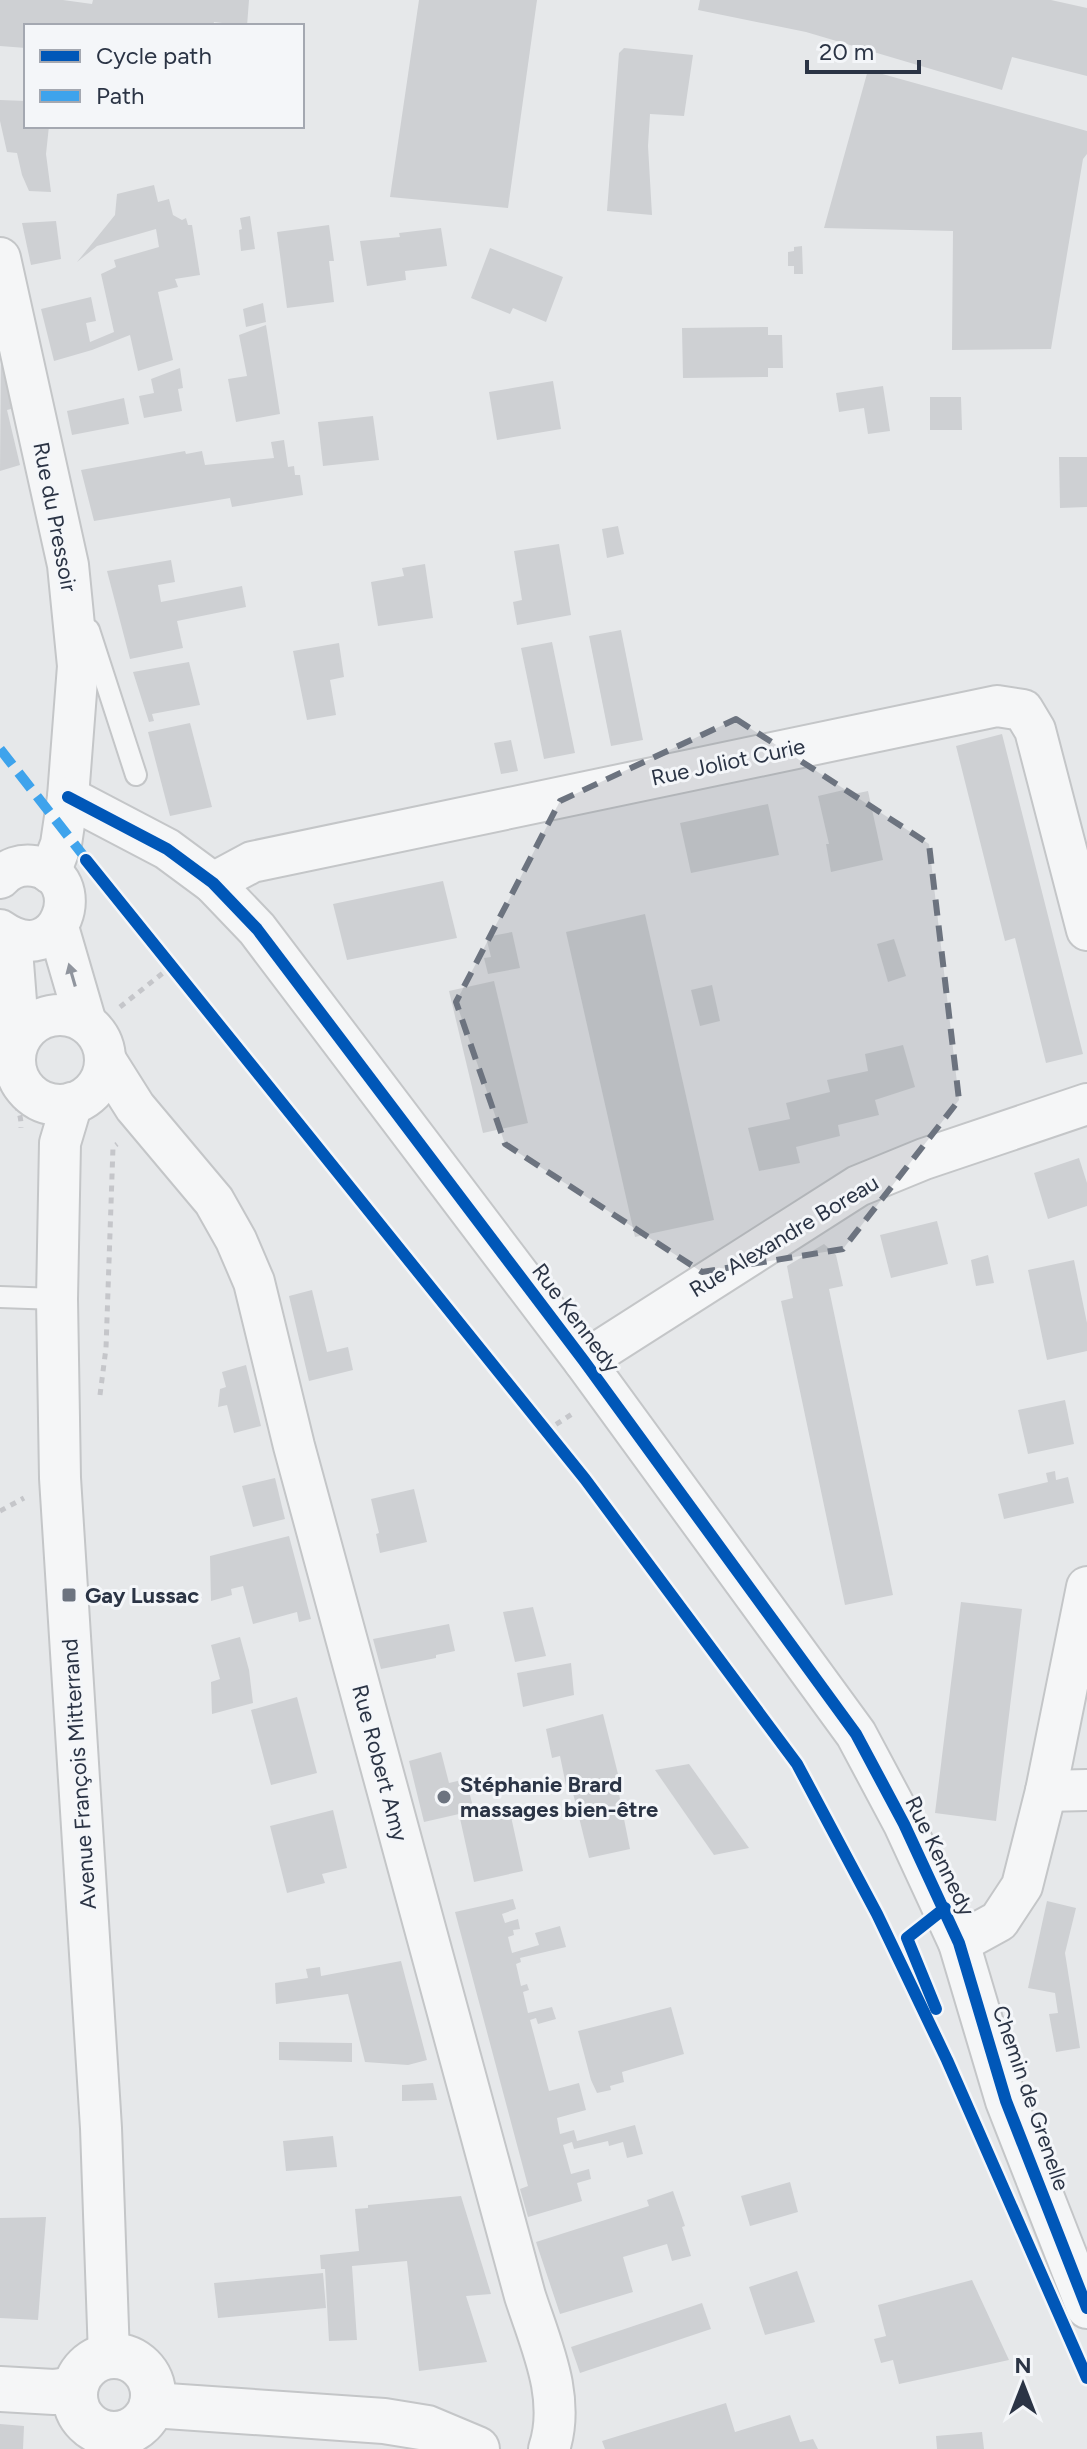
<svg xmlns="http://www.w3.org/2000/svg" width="1087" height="2449" viewBox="0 0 1087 2449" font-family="Figtree,sans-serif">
<rect width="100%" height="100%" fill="#e6e8ea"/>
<g fill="#ced0d3">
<path d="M0,0H63L92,4L93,0H249L247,26L214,22L213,26H26V48L0,46Z"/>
<path d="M419,0H537L508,208L390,197Z"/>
<path d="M700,0H1051L1087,8V76L1012,57L1002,90L806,32L698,10Z"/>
<path d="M624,48L693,55L684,116L650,114L648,146L652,215L607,211L619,53Z"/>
<path d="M868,70L1087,131V154L1083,159L1051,349L952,350L953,231L824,228Z"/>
<path d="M0,100L26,101V126H49L46,154L51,192L29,191L22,175L17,153L7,152L0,121Z"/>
<path d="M154,185L158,202L169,199L173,215L182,220L186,218L188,225H192L200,275L175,279L178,287L158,292L173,360L138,371L130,335L92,350L54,361L41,309L91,297L96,321L86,323L90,342L114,332L101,274L116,267L114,260L159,247L156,229L97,246L77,262L115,215L117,194Z"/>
<path d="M250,216L255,249L241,251L239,230L242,229L240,218Z"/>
<path d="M56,221L61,259L31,265L22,223Z"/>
<path d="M329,225L334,261H329L334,302L287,308L277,232Z"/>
<path d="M441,228L447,266L405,271L406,280L367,286L360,241L400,237L399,233Z"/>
<path d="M802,246L803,274H794V266H788V252L794,251V247Z"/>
<path d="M490,248L563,277L546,322L513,308L510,314L471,298Z"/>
<path d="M263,303L266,322L246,327L243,309Z"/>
<path d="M266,325L280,414L236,422L228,379L247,376L239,335Z"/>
<path d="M768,327V335H782L783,368H768V377L683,378L682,328Z"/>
<path d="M1,353L15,408L7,410L20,465L0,471Z"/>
<path d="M180,368L183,388L178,389L182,411L144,418L139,396L154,393L151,379Z"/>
<path d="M553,381L561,429L497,440L489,392Z"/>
<path d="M883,386L890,431L868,434L864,408L839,412L836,393Z"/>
<path d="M930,397H961L962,430H930Z"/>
<path d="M124,398L129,424L72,435L67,411Z"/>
<path d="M373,416L379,460L323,466L318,422Z"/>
<path d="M284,440L288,467L294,466L295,475H300L303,495L232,507L230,498L94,521L81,470L185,451L186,454L202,451L205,465L274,458L271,442Z"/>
<path d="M1059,457H1087V507L1060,508Z"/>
<path d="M618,526L624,554L607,558L602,529Z"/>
<path d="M559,544L571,615L517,625L513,602L522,600L514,551Z"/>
<path d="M171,560L175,582L158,585L161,602L242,586L246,607L177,621L183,648L130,659L107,571Z"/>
<path d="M425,564L433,618L378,626L371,582L404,576L402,568Z"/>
<path d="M621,630L643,740L611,746L589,636Z"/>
<path d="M552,642L575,753L544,759L521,648Z"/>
<path d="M339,643L344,677L330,680L336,715L307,720L293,651Z"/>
<path d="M189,662L200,705L152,714L154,721L149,722L133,672Z"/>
<path d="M190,723L212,807L170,816L148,732Z"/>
<path d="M1002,734L1083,1054L1046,1063L1015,938L1005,941L956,746Z"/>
<path d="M511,740L518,771L501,774L494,743Z"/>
<path d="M848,789L849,795L868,791L883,860L831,872L826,844H829L818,796Z"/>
<path d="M768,804L779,855L691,873L680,823Z"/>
<path d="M443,881L457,938L347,960L333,904Z"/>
<path d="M645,914L714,1220L635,1237L566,932Z"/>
<path d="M512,932L520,968L488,974L484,958L491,957L486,937Z"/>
<path d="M894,939L906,976L888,982L877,944Z"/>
<path d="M494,981L528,1123L483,1133L449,991Z"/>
<path d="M712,985L720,1021L700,1026L691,990Z"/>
<path d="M903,1045L915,1087L875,1100L879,1115L838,1125L840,1136L796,1147L800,1163L759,1171L748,1128L790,1119L786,1103L830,1092L827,1080L868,1071L865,1054Z"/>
<path d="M1079,1158L1087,1183V1206L1048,1219L1034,1173Z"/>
<path d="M937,1221L948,1264L891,1278L880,1235Z"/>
<path d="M824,1244L836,1255L843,1286L829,1289L893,1595L845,1605L781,1301L793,1298L787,1266Z"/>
<path d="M988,1255L994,1283L976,1286L971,1260Z"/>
<path d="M1074,1260L1087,1323V1351L1047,1360L1028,1270Z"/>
<path d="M312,1290L327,1352L348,1347L353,1370L309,1381L289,1296Z"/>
<path d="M246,1365L261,1426L234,1433L227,1405L218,1407L220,1389L226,1387L222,1372Z"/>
<path d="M1065,1400L1074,1444L1028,1454L1018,1410Z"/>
<path d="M1055,1471L1056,1480L1068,1477L1074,1503L1004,1519L998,1494L1048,1482L1046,1473Z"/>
<path d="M275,1478L285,1519L253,1527L242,1486Z"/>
<path d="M414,1489L427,1542L380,1553L376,1534L379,1533L371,1499Z"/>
<path d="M289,1536L311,1619L299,1622L297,1612L253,1624L243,1586L231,1589L232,1595L211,1601L210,1556Z"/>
<path d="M961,1602L1022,1609L996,1821L935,1813Z"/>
<path d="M533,1607L546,1656L515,1662L503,1612Z"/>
<path d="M449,1624L455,1651L436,1655V1658L381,1669L373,1639Z"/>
<path d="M240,1637L249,1670L253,1703L212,1714L211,1682L220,1679L211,1645Z"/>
<path d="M571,1663L574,1695L523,1707L517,1673Z"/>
<path d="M297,1697L317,1773L271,1785L251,1710Z"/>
<path d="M603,1714L619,1778L616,1779L630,1849L589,1858L572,1789L567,1790L560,1756L552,1758L546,1729Z"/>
<path d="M441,1752L449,1783L466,1779L474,1811L508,1803L523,1871L474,1882L459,1814L424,1822L409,1761Z"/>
<path d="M689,1764L749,1848L714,1855L655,1770Z"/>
<path d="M333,1810L347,1868L322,1874L325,1883L287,1893L270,1826Z"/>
<path d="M513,1899L516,1909L502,1914L505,1923L518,1919L520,1929L513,1930L514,1935L508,1937L512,1953L539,1945L535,1933L560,1926L566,1947L520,1958L521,1962L516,1964L521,1986L527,1984L529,1990L523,1992L528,2013L552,2007L556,2019L538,2024L536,2018L530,2020L549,2091L579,2083L586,2110L557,2118L560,2134L574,2130L577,2141L635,2125L643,2154L627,2158L623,2142L609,2146L608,2141L574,2149L572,2142L563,2145L571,2174L589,2169L591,2179L577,2183L582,2201L528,2217L520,2189L528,2186L455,1912Z"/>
<path d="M1047,1901L1076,1908L1065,1953L1080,2048L1056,2052L1049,2014L1058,2013L1055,1993L1028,1988Z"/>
<path d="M401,1961L427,2060L408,2065L365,2062L348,1994L276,2004L275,1983L308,1978L306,1969L320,1967L321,1976Z"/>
<path d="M671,2007L684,2054L622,2072L624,2082L610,2086L611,2090L597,2093L591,2080L578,2031Z"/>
<path d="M279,2042L352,2043V2062L279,2060Z"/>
<path d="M433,2083L437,2100L402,2101V2085Z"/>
<path d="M333,2136L337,2167L286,2171L283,2141Z"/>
<path d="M790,2182L798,2212L750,2226L741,2196Z"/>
<path d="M673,2191L685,2226L682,2227L691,2256L672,2261L667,2244L623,2257L633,2292L560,2314L536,2242L649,2206L647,2200Z"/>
<path d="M461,2196L491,2294L466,2296L487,2362L419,2371L407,2261L352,2266L357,2340L329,2341L325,2269H321L320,2255L359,2251L355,2209L368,2208V2205Z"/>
<path d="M46,2217L38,2320L0,2318V2218Z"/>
<path d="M797,2271L815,2322L765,2335L749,2287Z"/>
<path d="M323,2273L326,2308L218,2318L214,2283Z"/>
<path d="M972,2280L1009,2360L899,2384L893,2360L881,2363L874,2339L886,2336L878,2305Z"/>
<path d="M702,2303L711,2329L580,2373L571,2347Z"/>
<path d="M726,2403L735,2432L790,2415L800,2442L813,2439L818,2449H605L602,2441Z"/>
<path d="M0,2424L24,2426L23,2449H0Z"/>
<path d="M982,2432L984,2449H937L936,2436Z"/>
</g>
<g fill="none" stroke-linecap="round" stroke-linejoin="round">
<g stroke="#c4c6c8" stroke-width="24">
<g id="service">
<path d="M89,630L136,775"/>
<path d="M0,1297L57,1299"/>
</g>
</g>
<g stroke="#c4c6c8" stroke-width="44">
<g id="minor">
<path d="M0,258L68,565L78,666L68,797L61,844L50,873"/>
<path d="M68,797L167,849L213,883L257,929L584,1361L856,1734L904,1824L959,1943L1006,2101L1087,2308"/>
<path d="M0,878C9,868 21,864 34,866C92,875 61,973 0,930"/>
<path d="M213,883L252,862L997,706L1023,710L1035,730L1087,930"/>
<path d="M58,927L86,1023"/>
<path d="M11,937L19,1040"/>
<circle cx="60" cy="1060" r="45"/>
<path d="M106,1061L135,1107L214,1201L236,1240L254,1282L294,1446L525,2296C541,2345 566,2398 549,2449"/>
<path d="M72,1103L60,1143L57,1299L60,1478L101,2128L109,2356"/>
<path d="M584,1361L858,1186L924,1159L1087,1104"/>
<path d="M1046,1791L1087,1790"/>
<path d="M959,1943L999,1921L1022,1886L1046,1791L1087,1587"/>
<path d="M113,2434L114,2449"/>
</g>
</g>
<g stroke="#c4c6c8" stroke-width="48">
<g id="tertiary">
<circle cx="114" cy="2395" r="39"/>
<path d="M0,2389L54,2392L75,2389"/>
<path d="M152,2405L384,2421L427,2428L477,2449"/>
</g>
</g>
<g stroke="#c5c6ca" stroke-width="5" stroke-dasharray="6 6" stroke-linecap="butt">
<path d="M120,1007L173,965"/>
<path d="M1,1072C2,1098 22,1100 21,1128"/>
<path d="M100,1395L106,1348L113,1147L117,1144"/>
<path d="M546,1431L575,1412"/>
<path d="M0,1511L24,1498"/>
</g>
<use href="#service" stroke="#f5f6f7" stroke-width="20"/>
<use href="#minor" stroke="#f5f6f7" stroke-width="40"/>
<use href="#tertiary" stroke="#f5f6f7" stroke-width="44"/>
<path stroke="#3ea3ec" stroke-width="10" stroke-dasharray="20 10" stroke-linecap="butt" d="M0,749L90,864"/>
<g stroke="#f4f6f9" stroke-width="17">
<g id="cycleway">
<path d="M68,797L167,849L213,883L257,929L584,1361L856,1734L904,1824L959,1943L1006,2101L1087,2308"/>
<path d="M86,860L585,1479L797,1764L877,1914L947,2060L1087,2378"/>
<path d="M936,2009L907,1938L945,1908"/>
</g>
</g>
<use href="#cycleway" stroke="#0057b8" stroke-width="12"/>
</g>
<defs><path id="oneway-solid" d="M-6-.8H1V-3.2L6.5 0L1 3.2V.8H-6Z" transform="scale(2)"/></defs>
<use fill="#90959e" href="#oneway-solid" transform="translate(72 975) rotate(-106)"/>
<path fill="#6c737f" fill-opacity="0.2" stroke="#6c737f" stroke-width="6" stroke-dasharray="16 10" stroke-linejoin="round" d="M736,719L929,844L959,1100L843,1249L702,1272L505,1144L456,1002L560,801Z"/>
<g fill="#6c737f" stroke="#f4f6f9" stroke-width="3">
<rect x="61" y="1587" width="16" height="16" rx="4"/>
<circle cx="444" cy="1797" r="8"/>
</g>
<g text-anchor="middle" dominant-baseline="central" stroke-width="6" stroke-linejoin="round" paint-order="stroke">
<g font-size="22" fill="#2b3445" stroke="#f4f6f9">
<text transform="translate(55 517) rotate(79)">Rue du Pressoir</text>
<text transform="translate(728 762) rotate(-12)">Rue Joliot Curie</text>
<text transform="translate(784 1236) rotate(-31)">Rue Alexandre Boreau</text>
<text transform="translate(576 1318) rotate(53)">Rue Kennedy</text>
<text transform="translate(380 1763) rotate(75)">Rue Robert Amy</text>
<text transform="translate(79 1774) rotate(-94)">Avenue François Mitterrand</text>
<text transform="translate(940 1856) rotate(64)">Rue Kennedy</text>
<text transform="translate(1031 2098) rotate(71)">Chemin de Grenelle</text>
</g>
<g font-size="22" font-weight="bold" fill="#2b3445" stroke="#f4f6f9" text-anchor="start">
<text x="85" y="1595">Gay Lussac</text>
<text x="460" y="1784">Stéphanie Brard<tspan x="460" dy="25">massages bien-être</tspan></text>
</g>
</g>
<rect x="24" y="24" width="280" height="104" fill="#f4f6f9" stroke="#a4a8b1" stroke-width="2"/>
<rect x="40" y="50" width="40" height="12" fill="#0057b8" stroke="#a4a8b1" stroke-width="2"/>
<text x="96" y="64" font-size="24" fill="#2b3445">Cycle path</text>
<rect x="40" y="90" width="40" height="12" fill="#3ea3ec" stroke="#a4a8b1" stroke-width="2"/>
<text x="96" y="104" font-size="24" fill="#2b3445">Path</text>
<g transform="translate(1023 2385)" stroke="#f4f6f9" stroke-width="6" paint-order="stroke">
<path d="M0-6L14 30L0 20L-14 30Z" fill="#2b3445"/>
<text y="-12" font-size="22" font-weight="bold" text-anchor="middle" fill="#2b3445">N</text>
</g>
<path d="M807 60v12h112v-12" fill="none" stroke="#2b3445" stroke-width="4"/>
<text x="819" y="60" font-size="24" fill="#2b3445" stroke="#f4f6f9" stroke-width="6" paint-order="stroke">20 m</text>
</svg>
